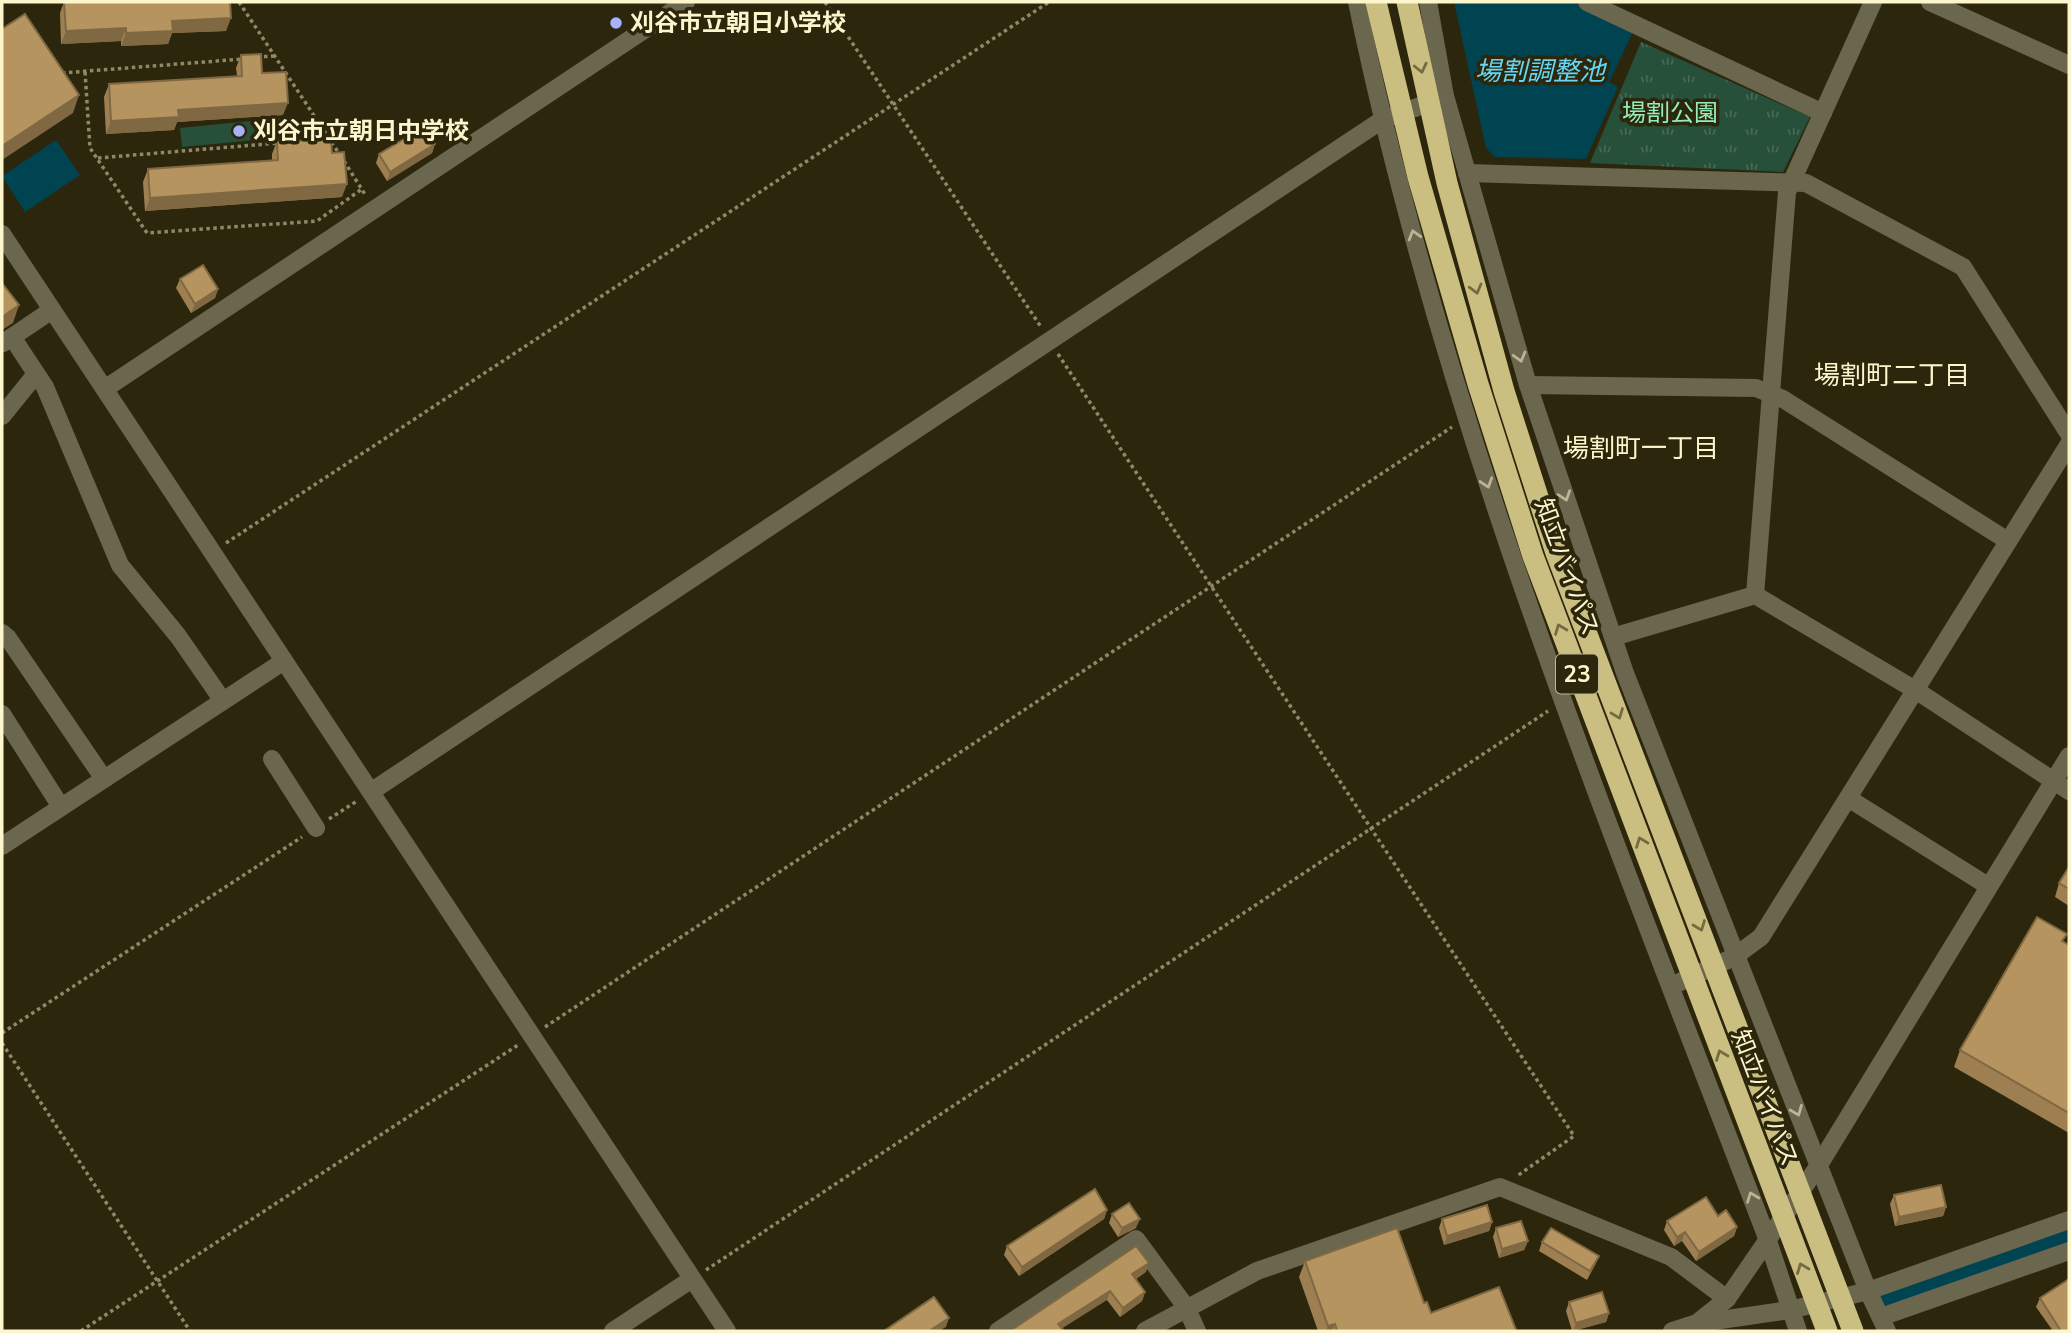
<svg xmlns="http://www.w3.org/2000/svg" width="2071" height="1333" viewBox="0 0 2071 1333" font-family="'Nunito Sans','Noto Sans JP',sans-serif">
<defs>
<pattern id="grass-tufts" width="24" height="20" patternUnits="userSpaceOnUse" patternTransform="scale(1.75)"><rect width="24" height="20" fill="#27503a"/><path d="M3 7l-1-3M5 7V3M7 7l1-3M15 17l-1-3M17 17v-4M19 17l1-3" fill="none" stroke="#476a55"/></pattern>
</defs>
<rect width="100%" height="100%" fill="#2c270c"/>
<path fill="url(#grass-tufts)" d="M1641,42L1810,117L1783,172L1590,163Z"/>
<path fill="#27503a" d="M280,118L286,137L182,147L180,128Z"/>
<g fill="#004351">
<path d="M1454,2H1572L1634,30L1609,82L1618,87L1586,159L1495,157L1486,148Z"/>
<path d="M56,140L80,175L25,212L2,176Z"/>
</g>
<g fill="none" stroke-linecap="round" stroke-linejoin="round">
<path stroke="#004351" stroke-width="19" d="M1889,1301L2069,1237"/>
<g stroke="#8f8867" stroke-width="3.5" stroke-dasharray="3.5 3.5" stroke-linecap="butt">
<path d="M239,2L340,155"/>
<path d="M825,2L1041,327"/>
<path d="M257,57L274,56"/>
<path d="M85,72L90,148L147,233L317,221L362,189"/>
<path d="M62,73L243,59"/>
<path d="M314,140L330,139"/>
<path d="M98,158L279,143"/>
<path d="M344,161L366,196"/>
<path d="M1058,354L1574,1136L1517,1176"/>
<path d="M226,543L1049,2"/>
<path d="M329,819L357,801"/>
<path d="M545,1027L1452,427"/>
<path d="M2,1033L302,837"/>
<path d="M2,1043L190,1331"/>
<path d="M706,1270L1548,711"/>
<path d="M81,1331L518,1045"/>
</g>
<g stroke="#6b664e" stroke-width="18">
<path d="M1357,2C1445,429 1612,832 1767,1238L1798,1331"/>
<path d="M1428,2L1445,96L1528,385L1625,673L1868,1291L1887,1331"/>
<path d="M1587,2L1823,113"/>
<path d="M1873,2L1787,192L1755,595L1917,691L2069,791"/>
<path d="M1930,2L2069,65"/>
<path d="M1467,173L1806,183L1963,267L2069,434"/>
<path d="M2,234L727,1331"/>
<path d="M12,337L45,387L120,565L178,636L223,701"/>
<path d="M3,343L52,310"/>
<path d="M1528,385L1756,388L1783,399L2008,541"/>
<path d="M106,388L686,2"/>
<path d="M2,416L36,374"/>
<path d="M2,633L8,638L104,779"/>
<path d="M1613,637L1755,595"/>
<path d="M2,714L61,807"/>
<path d="M272,759L316,828"/>
<path d="M372,791L1382,120L1442,98"/>
<path d="M1848,798L1988,886"/>
<path d="M2,846L284,661"/>
<path d="M1680,982L1734,957L1761,937L2069,444"/>
<path d="M1881,1317L2069,1251"/>
<path d="M1700,1323L1790,1310L1868,1291L2069,1220"/>
<path d="M613,1331L692,1279"/>
<path d="M998,1331L1136,1239L1186,1307L1197,1331"/>
<path d="M1145,1331L1257,1271L1500,1187L1671,1257L1727,1299"/>
<path d="M1672,1331L1697,1323L1727,1299L1819,1165L2069,756"/>
</g>
<g stroke="#cbbe81" stroke-width="21">
<path d="M1376,2L1418,177L1478,384L1533,556L1827,1331"/>
<path d="M1407,2L1447,183L1504,391L1556,553L1853,1331"/>
</g>
</g>
<g fill="#9d7f52">
<path d="M64,2H230L226,31L172,33L168,44L121,46V41L61,44L60,13Z"/>
<path d="M241,55L262,73L283,115L177,122L174,130L106,134L104,97L109,84L237,76L236,68Z"/>
<path d="M277,141L332,153L342,197L145,211L143,182L148,169L272,160V154Z"/>
<path d="M435,144L432,153L387,181L376,163L379,154Z"/>
<path d="M180,279L218,289L215,298L191,313L176,288Z"/>
<path d="M2069,867V906L2055,897L2059,883Z"/>
<path d="M2064,942L2069,945V1133L1954,1067L1960,1050Z"/>
<path d="M1894,1195L1946,1207L1943,1216L1895,1226L1890,1204Z"/>
<path d="M1107,1210L1104,1219L1019,1276L1004,1255L1007,1246Z"/>
<path d="M1112,1214L1136,1228L1118,1237L1109,1223Z"/>
<path d="M1718,1216L1737,1227L1734,1236L1696,1261L1682,1241L1674,1246L1664,1230L1667,1221Z"/>
<path d="M1442,1219L1492,1222L1489,1231L1444,1245L1439,1228Z"/>
<path d="M1496,1228L1528,1241L1524,1250L1499,1258L1493,1237Z"/>
<path d="M1542,1242L1599,1256L1595,1265L1587,1280L1539,1251Z"/>
<path d="M1305,1261L1424,1303L1431,1313L1516,1331H1318L1299,1277Z"/>
<path d="M1146,1272L1136,1279L1145,1292L1142,1301L1120,1317L1107,1300L1010,1331Z"/>
<path d="M2040,1298L2069,1331H2053L2036,1307Z"/>
<path d="M1569,1302L1609,1313L1606,1322L1572,1331L1566,1311Z"/>
</g>
<g fill="#7f6842">
<path d="M231,18L226,31L172,33L168,44L121,46L126,33L172,21Z"/>
<path d="M126,28L121,41L61,44L66,31Z"/>
<path d="M79,95L73,113L2,160V146Z"/>
<path d="M288,103L283,115L177,122L174,130L106,134L111,121L178,110Z"/>
<path d="M435,144L432,153L387,181L390,172Z"/>
<path d="M347,184L342,197L145,211L150,198Z"/>
<path d="M218,289L215,298L191,313L195,304Z"/>
<path d="M19,305L13,323L2,330V317Z"/>
<path d="M1946,1207L1943,1216L1895,1226L1899,1217Z"/>
<path d="M1107,1210L1104,1219L1019,1276L1022,1267Z"/>
<path d="M1140,1219L1136,1228L1118,1237L1122,1228Z"/>
<path d="M1492,1222L1489,1231L1444,1245L1447,1236Z"/>
<path d="M1737,1227L1734,1236L1696,1261L1699,1252Z"/>
<path d="M1685,1232L1682,1241L1674,1246L1677,1237Z"/>
<path d="M1528,1241L1524,1250L1499,1258L1502,1249Z"/>
<path d="M1599,1256L1595,1265L1587,1280L1590,1271Z"/>
<path d="M1149,1263L1146,1272L1129,1283L1132,1274Z"/>
<path d="M1110,1291L1107,1300L1058,1331V1324Z"/>
<path d="M1145,1292L1142,1301L1120,1317L1123,1308Z"/>
<path d="M1609,1313L1606,1322L1573,1331L1576,1323Z"/>
<path d="M949,1318L946,1327L939,1331H929Z"/>
<path d="M1335,1324L1332,1331H1326L1328,1326Z"/>
</g>
<g fill="#b6945f" stroke="#7f6842" stroke-width="2">
<path d="M64,2H230L231,18L172,21L173,31L126,33V28L66,31Z"/>
<path d="M25,14L79,95L2,146V29Z"/>
<path d="M261,54L262,73L286,72L288,103L178,110L179,117L111,121L109,84L242,76L241,55Z"/>
<path d="M424,127L435,144L390,172L379,154Z"/>
<path d="M331,140L332,153L344,152L347,184L150,198L148,169L278,160L277,141Z"/>
<path d="M203,265L218,289L195,304L180,279Z"/>
<path d="M2,283L19,305L2,317Z"/>
<path d="M2069,867V889L2059,883Z"/>
<path d="M2037,917L2067,934L2062,941L2069,945V1113L1960,1050Z"/>
<path d="M1941,1185L1946,1207L1899,1217L1894,1195Z"/>
<path d="M1095,1189L1107,1210L1022,1267L1007,1246Z"/>
<path d="M1706,1197L1718,1216L1726,1210L1737,1227L1699,1252L1685,1232L1677,1237L1667,1221Z"/>
<path d="M1129,1203L1140,1219L1122,1228L1112,1214Z"/>
<path d="M1487,1205L1492,1222L1447,1236L1442,1219Z"/>
<path d="M1521,1221L1528,1241L1502,1249L1496,1228Z"/>
<path d="M1397,1228L1424,1303L1427,1302L1431,1313L1499,1287L1516,1330L1513,1331H1337L1335,1324L1328,1326L1305,1261Z"/>
<path d="M1551,1228L1599,1256L1590,1271L1542,1242Z"/>
<path d="M1136,1246L1149,1263L1132,1274L1145,1292L1123,1308L1110,1291L1058,1324L1064,1331H1010Z"/>
<path d="M2069,1279V1331H2061L2040,1298Z"/>
<path d="M1602,1292L1609,1313L1576,1323L1569,1302Z"/>
<path d="M934,1297L949,1318L929,1331H884Z"/>
</g>
<defs><path id="oneway-chevron" d="M-2-3.5L2.5 0L-2 3.5" fill="none" stroke-width="1.6" stroke-linecap="round" stroke-linejoin="round" transform="scale(1.75)"/></defs>
<g stroke="#746b41">
<use href="#oneway-chevron" transform="translate(1421 68) rotate(77)"/>
<use href="#oneway-chevron" transform="translate(1476 289) rotate(75)"/>
<use href="#oneway-chevron" transform="translate(1560 629) rotate(-111)"/>
<use href="#oneway-chevron" transform="translate(1618 714) rotate(69)"/>
<use href="#oneway-chevron" transform="translate(1641 842) rotate(-111)"/>
<use href="#oneway-chevron" transform="translate(1700 926) rotate(69)"/>
<use href="#oneway-chevron" transform="translate(1721 1055) rotate(-111)"/>
<use href="#oneway-chevron" transform="translate(1802 1268) rotate(-111)"/>
</g>
<g stroke="#bbb593">
<use href="#oneway-chevron" transform="translate(1414 235) rotate(-106)"/>
<use href="#oneway-chevron" transform="translate(1520 357) rotate(74)"/>
<use href="#oneway-chevron" transform="translate(1487 483) rotate(72)"/>
<use href="#oneway-chevron" transform="translate(1565 496) rotate(71)"/>
<use href="#oneway-chevron" transform="translate(1797 1111) rotate(68)"/>
<use href="#oneway-chevron" transform="translate(1752 1197) rotate(-111)"/>
</g>
<g fill="#a7b1fc" stroke="#2c270c" stroke-width="2.5">
<circle cx="616" cy="23" r="7"/>
<circle cx="239" cy="131" r="7"/>
</g>
<g text-anchor="middle" dominant-baseline="central" stroke-width="7" stroke-linejoin="round" paint-order="stroke">
<rect fill="#2c270c" stroke="#beb792" stroke-width="2" x="1556" y="654.5" width="42" height="39" rx="5"/>
<g font-size="23" font-weight="bold" fill="#fdf5cc">
<text x="1577" y="674">23</text>
</g>
<g font-size="24" font-weight="bold" fill="#fdf5cc" stroke="#2c270c" text-anchor="start">
<text x="630" y="23">刈谷市立朝日小学校</text>
<text x="253" y="131">刈谷市立朝日中学校</text>
</g>
<g font-size="24" fill="#94ecba" stroke="#2c270c">
<text x="1670" y="113">場割公園</text>
</g>
<g font-size="24" fill="#fdf5cc" stroke="#2c270c">
<text transform="translate(1567 567) rotate(70)">知立バイパス</text>
<text transform="translate(1765 1098) rotate(69)">知立バイパス</text>
</g>
<g font-size="26" font-style="italic" fill="#64d6f4" stroke="#2c270c">
<text x="1540" y="71">場割調整池</text>
</g>
<g font-size="26" fill="#fdf5cc" stroke="#2c270c">
<text x="1892" y="375">場割町二丁目</text>
<text x="1641" y="448">場割町一丁目</text>
</g>
</g>
<rect width="2071" height="1333" fill="none" stroke="#fdf5cc" stroke-width="7"/>
</svg>
